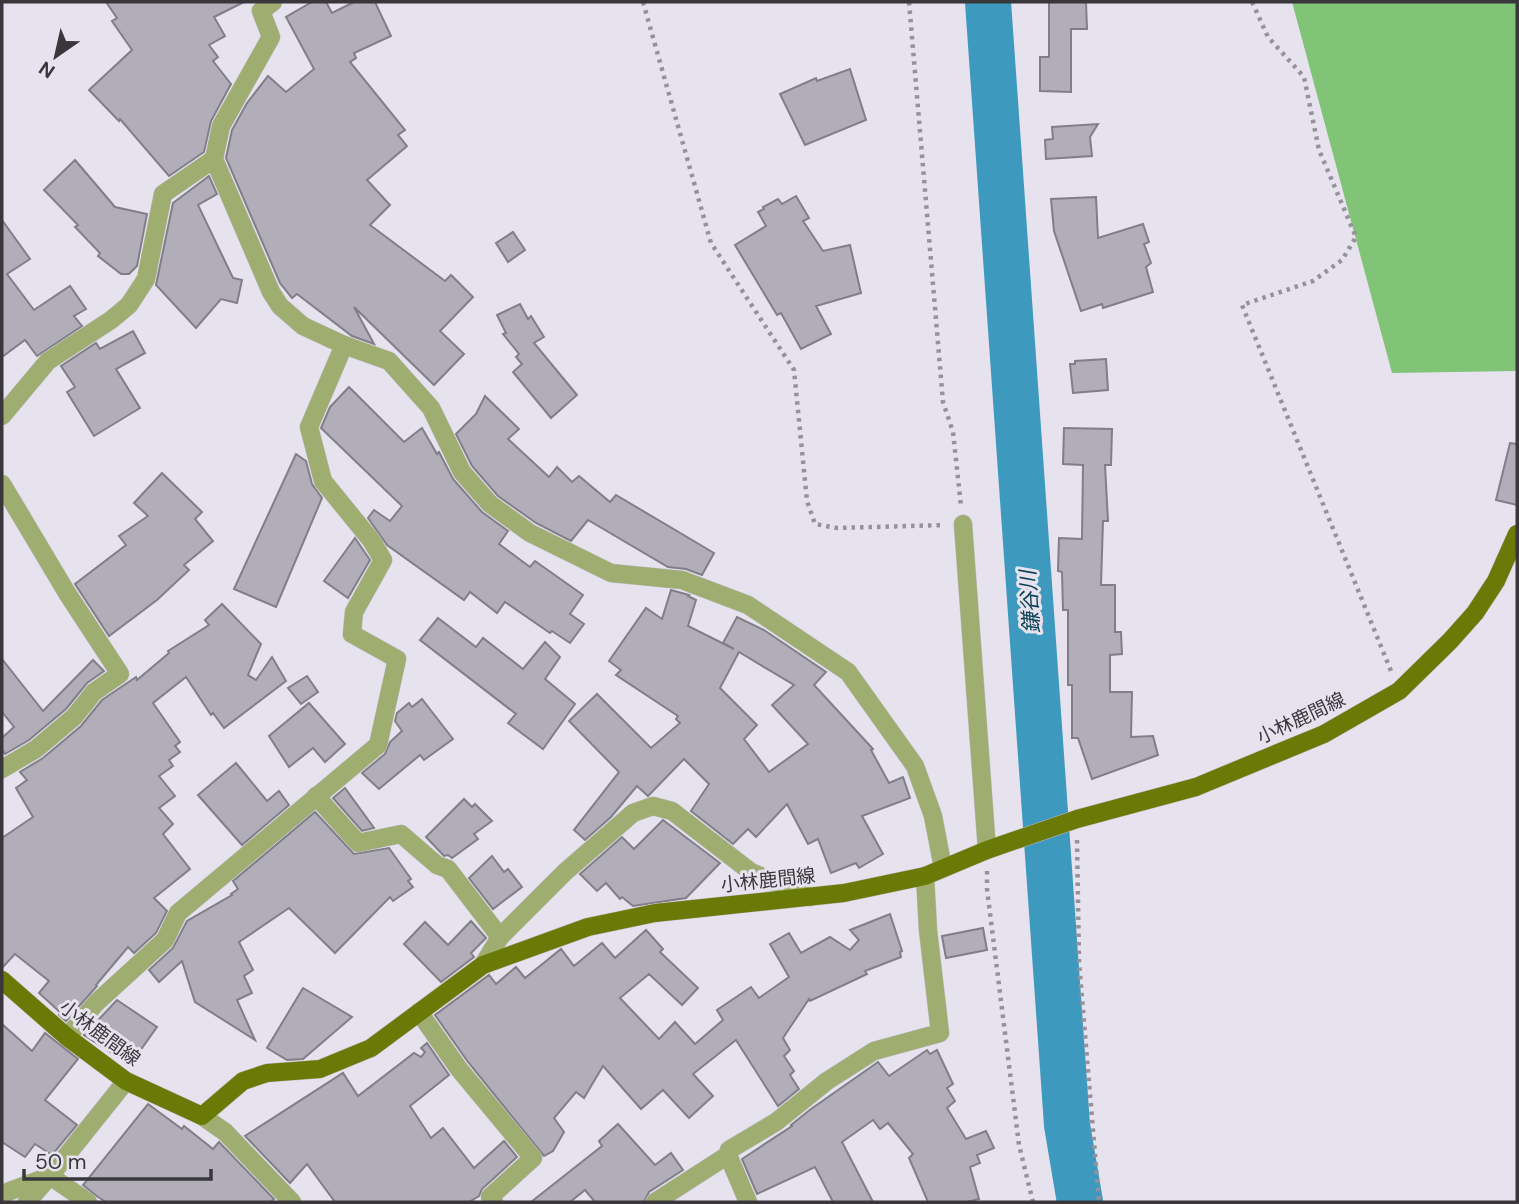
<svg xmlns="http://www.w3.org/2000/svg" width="1519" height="1204" viewBox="0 0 1519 1204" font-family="'DM Sans','Noto Sans JP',sans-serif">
<rect width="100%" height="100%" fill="#e6e2ee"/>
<path fill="#82c477" d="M1292,2H1517V371L1392,373Z"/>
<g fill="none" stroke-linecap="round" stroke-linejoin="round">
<path stroke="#3d99bd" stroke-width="46" d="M988,2L1067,1125L1080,1202"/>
</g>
<g fill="#b2aeb9" stroke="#817e88" stroke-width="2" fill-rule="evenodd">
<path d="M106,2H244L214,17L225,36L209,45L218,57L213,61L231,84L211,121L204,152L169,176L120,119L119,121L89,90L132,50L112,21L117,18Z"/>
<path d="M312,2H326L332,13L354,2H375L391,36L354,53L356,58L350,62L405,130L398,135L407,146L367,180L390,205L370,225L445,281L451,275L473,297L440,331L464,354L434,385L354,307L374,344L352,336L297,294L292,298L280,283L226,158L232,130L247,103L268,76L286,92L314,69L286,17Z"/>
<path d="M1049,2H1086L1087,29H1071V92L1040,91V57H1049Z"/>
<path d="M850,69L866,120L805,145L780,94L816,78L817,81Z"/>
<path d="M1098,124L1090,137L1092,156L1046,159L1045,140L1053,139L1052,127Z"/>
<path d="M75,160L115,207L147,214L137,266L129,274H121L98,256L100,253L75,227L78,225L44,190Z"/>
<path d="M209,176L217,194L198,205L233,278L242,280L237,303L221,299L196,328L156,285L173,203Z"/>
<path d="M796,196L809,218L803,221L823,251L850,245L861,293L816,306L831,334L801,349L781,313L777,315L735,245L766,226L758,212L764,209L763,207L778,199L782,204Z"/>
<path d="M1096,197L1098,238L1143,224L1149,242L1144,244L1151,263L1146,267L1153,292L1103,308L1102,304L1081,311L1054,231L1051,199Z"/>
<path d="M2,220L30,259L7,274L34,310L70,286L86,309L74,316L82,326L37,356L25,340L2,357Z"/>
<path d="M513,232L525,250L508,262L496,243Z"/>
<path d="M520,304L528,319L531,316L544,337L534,343L577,395L551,418L513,372L522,364L516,357L519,354L503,334L506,333L497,315Z"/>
<path d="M133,331L145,353L116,369L140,408L94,436L67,392L75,387L61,366L96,343L100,349Z"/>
<path d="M1106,359L1108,390L1073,393L1070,364H1075V361Z"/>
<path d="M349,387L404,442L422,428L437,454L439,452L453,479L482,512L508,531L499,544L530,567L535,561L583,595L570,614L584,624L570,643L552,631L550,633L505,602L497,613L470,592L464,600L387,545L368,518L374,510L390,521L402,506L321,428L330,407Z"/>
<path d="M485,396L519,429L508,439L549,477L557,467L572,482L579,476L610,502L616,495L714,553L702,575L686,569L668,567L588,520L571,541L536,523L498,496L472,466L456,434L476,414Z"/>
<path d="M1064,428L1112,429L1111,465H1105L1108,521H1103L1101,585H1115V632H1121L1122,654L1110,655V692H1132L1131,737L1153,736L1158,755L1092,779L1078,738H1072V685H1068V610H1063L1062,572L1058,571L1059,538L1082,539L1083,465L1063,464Z"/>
<path d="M1510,443L1517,444V505L1496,500Z"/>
<path d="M296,454L306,461L312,484L322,498L276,607L234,589Z"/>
<path d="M162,473L202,512L195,519L213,541L184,565L189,570L157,600L109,636L75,584L126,545L119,536L148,516L134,503Z"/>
<path d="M355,538L370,560L348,598L324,581Z"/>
<path d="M671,590L689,595L688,596L696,600L688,626L734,649L723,643L737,617L764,630L826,672L814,685L873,749L871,750L889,783L903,777L910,798L862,816L883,854L859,868L856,863L831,873L818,839L808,844L787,804L756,837L748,829L733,844L691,811L709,784L684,759L648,796L637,786L611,817L585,840L574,830L619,772L569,721L597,694L651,748L680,723L676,719L678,716L616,675L621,670L609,661L646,608L662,619ZM739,652L794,685L772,705L808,744L769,772L744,739L757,725L720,688Z"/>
<path d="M222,604L261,644L248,675L256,680L272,657L286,681L224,728L213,713L211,715L186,677L153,703L180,742L175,746L180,752L169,760L173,766L159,776L175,796L159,808L173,824L163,834L190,869L154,898L167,911L156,933L134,953L128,947L96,985L97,986L66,1021L59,1015L61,1013L39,993L49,981L15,954L2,968V838L33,817L16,788L27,780L20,772L43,758L81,726L102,700L136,677L137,680L169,653L168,651L209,625L205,620Z"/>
<path d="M438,618L476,647L483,638L523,669L545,642L560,657L545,679L575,704L543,749L508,723L516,714L420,640Z"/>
<path d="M2,659L43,711L93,660L104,671L87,683L66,709L29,740L5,754L2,749V738L14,727L2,712Z"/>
<path d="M307,676L318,692L301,704L288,688Z"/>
<path d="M422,699L453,739L424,760L420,755L379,789L362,773L385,754L390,742L402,731L395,721L397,713L409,703L412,707Z"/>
<path d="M309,703L345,744L325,762L313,748L289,767L269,736Z"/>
<path d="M236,763L267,801L279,791L289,805L242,845L198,795Z"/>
<path d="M345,788L374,828L362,831L333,798Z"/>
<path d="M464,799L472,807L475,804L492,821L474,834L478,839L452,858L448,855L444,856L426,837Z"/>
<path d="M315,812L354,854L389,848L411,879L408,881L413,887L393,901L390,897L335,953L289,908L239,942L253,970L244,976L252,993L237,1000L255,1040L195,1002L182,961L159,982L149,970L173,948L187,921L232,895L231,894L238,889L233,881Z"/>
<path d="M663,820L720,863L686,898L633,906L622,897L620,899L606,883L597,891L580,874L622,837L634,849Z"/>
<path d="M492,856L504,872L508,869L522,887L493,909L469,878Z"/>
<path d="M890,914L902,951L900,952L901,957L865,971L867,974L810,1001L809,999L783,1038L790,1050L784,1056L794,1071L790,1075L799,1089L778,1106L736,1040L693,1074L713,1096L689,1118L663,1090L641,1109L603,1066L584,1098L576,1092L554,1118L564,1132L553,1151L544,1156L468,1062L435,1015L489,975L496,984L516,967L525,978L561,949L574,966L602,943L615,958L646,930L663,949L660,952L698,988L682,1005L649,974L620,998L659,1039L675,1022L695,1044L723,1020L717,1010L751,987L759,998L789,977L770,944L789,933L801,953L830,937L850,950L859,940L850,930Z"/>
<path d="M471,921L486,938L471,953L474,957L441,982L404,944L425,922L448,945Z"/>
<path d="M983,928L987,950L946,958L942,936Z"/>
<path d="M303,988L352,1017L303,1059L287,1060L267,1048Z"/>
<path d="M117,1000L157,1027L130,1065L84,1035Z"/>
<path d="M2,1024L32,1051L45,1033L78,1059L45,1100L77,1125L52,1155L35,1144L25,1157L2,1142Z"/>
<path d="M427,1043L449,1075L410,1106L431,1138L443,1128L474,1168L504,1141L517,1157L482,1189L479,1196L469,1202H335L307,1164L290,1183L245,1136L343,1073L358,1096L414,1053L421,1057L425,1052L421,1048Z"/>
<path d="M927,1050L930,1054L937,1050L953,1084L947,1088L955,1101L947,1108L966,1139L986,1131L994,1148L977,1155L980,1163L970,1167L979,1199L967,1202H928L909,1158L913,1154L888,1123L880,1129L873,1120L842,1142L873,1202H833L815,1167L757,1194L742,1159L792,1126L791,1125L811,1109L878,1062L889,1076Z"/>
<path d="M148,1104L182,1129L184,1126L213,1149L219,1142L274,1199L271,1202H106L98,1197L83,1185Z"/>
<path d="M618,1124L655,1165L671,1153L683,1170L649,1192L644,1202H595L585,1190L570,1202H531L602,1146L599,1141Z"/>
</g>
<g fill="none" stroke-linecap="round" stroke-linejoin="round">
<g stroke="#c3c0ca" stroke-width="19">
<g id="minor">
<path d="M273,2L261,11L271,37L221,126L214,159L271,292L280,306L303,326L344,345L389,361L431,408L462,472L490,504L530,533L611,573L682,580L748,605L848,672L915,766L933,816L943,868"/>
<path d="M2,416L48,361L111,320L129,305L146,279L163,194L214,159"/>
<path d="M2,484L67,593L120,674L94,692L74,717L36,749L2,769"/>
<path d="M963,524L987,850"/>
<path d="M316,796L358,843L401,834L437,865L448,869L500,937"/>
<path d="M483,965L500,937L565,872L633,813L653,806L672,811L751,872L810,897"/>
<path d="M419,1012L459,1069L533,1158L490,1197L494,1202"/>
<path d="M67,1037L96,1003L165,940L178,913L378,745L397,659L352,634L354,612L383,560L371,540L323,481L309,427L344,345"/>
<path d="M202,1116L225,1132L292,1202"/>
<path d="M728,1155L748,1202"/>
<path d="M2,1194L50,1176L126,1081"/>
<path d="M27,1202L50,1176L88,1202"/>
<path d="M655,1202L728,1155L729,1150L776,1122L827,1081L874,1051L940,1033L928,930L925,876"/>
</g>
</g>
<g stroke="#c3c0ca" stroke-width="19">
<path id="major" d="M2,980L67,1037L126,1081L202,1116L243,1081L267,1073L320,1069L371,1048L483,965L588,927L655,913L844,893L925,876L987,850L1077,819L1196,787L1324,734L1399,691L1450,641L1475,613L1496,581L1517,534"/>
</g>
<g stroke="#95929b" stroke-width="4.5" stroke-dasharray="3.5 5" stroke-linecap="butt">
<path d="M643,2L711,243L794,370L807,501L815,524L837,528L945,525"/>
<path d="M909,2L943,402L953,432L961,506"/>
<path d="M1252,2L1268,37L1304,77L1319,150L1356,237L1342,260L1313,281L1242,305L1391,671"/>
<path d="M1077,840L1079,962L1099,1202"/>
<path d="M987,871V889L1019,1145L1033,1202"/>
</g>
<use href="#minor" stroke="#9fad71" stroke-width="18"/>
<use href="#major" stroke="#697a07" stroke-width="18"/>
</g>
<g text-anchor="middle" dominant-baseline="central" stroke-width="6" stroke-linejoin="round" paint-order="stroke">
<g font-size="19" fill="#39373c" stroke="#e6e2ee">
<text transform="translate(1301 718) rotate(-25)">小林鹿間線</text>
<text transform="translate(768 880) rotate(-6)">小林鹿間線</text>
<text transform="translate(100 1033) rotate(37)">小林鹿間線</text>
</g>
<g font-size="21" font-style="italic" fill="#0b4154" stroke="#e6e2ee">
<text transform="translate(1030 602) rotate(-94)">鎌谷川</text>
</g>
</g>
<rect width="1519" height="1204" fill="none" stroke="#39373c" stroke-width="7"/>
<g transform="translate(56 56) rotate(214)" stroke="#e6e2ee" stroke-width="5" paint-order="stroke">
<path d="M0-5L12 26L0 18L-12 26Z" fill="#39373c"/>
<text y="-10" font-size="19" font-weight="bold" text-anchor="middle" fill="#39373c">N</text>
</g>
<path d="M24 1169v10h187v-10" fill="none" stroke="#39373c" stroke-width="3.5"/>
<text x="35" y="1169" font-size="21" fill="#39373c" stroke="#e6e2ee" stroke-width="5" paint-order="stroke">50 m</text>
</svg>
